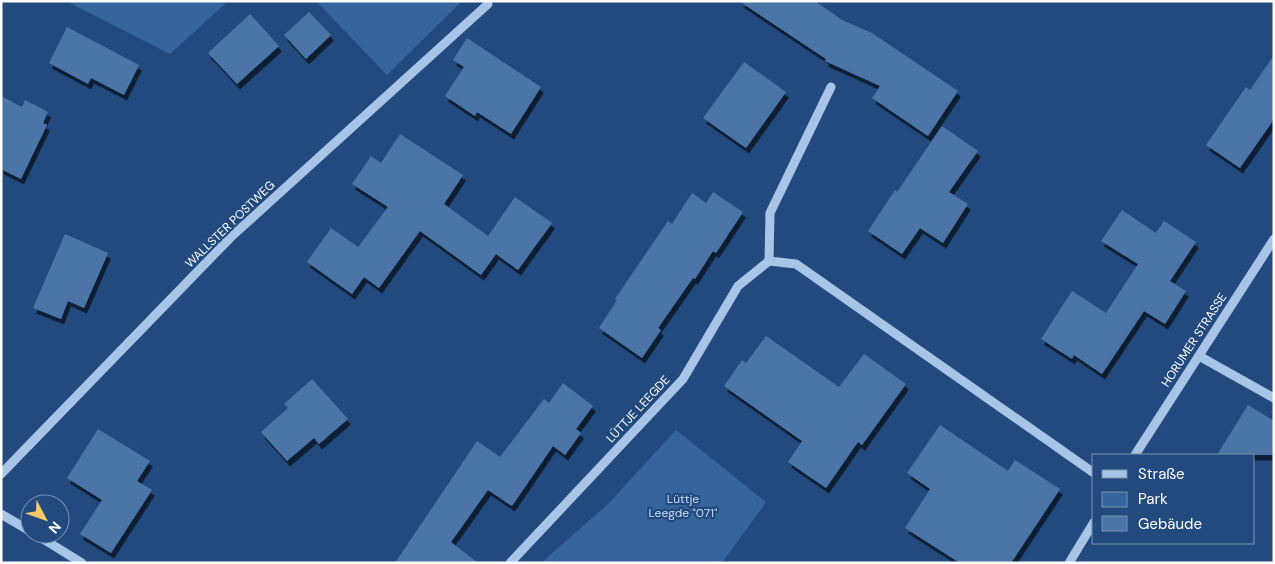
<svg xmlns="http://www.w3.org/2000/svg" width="1275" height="564" viewBox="0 0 1275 564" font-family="'DM Sans',sans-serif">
<defs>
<filter id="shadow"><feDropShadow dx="3" dy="5.5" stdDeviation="0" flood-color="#0009"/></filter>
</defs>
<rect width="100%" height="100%" fill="#234a7e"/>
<g fill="#36649c">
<path d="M66,1H228L170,54Z"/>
<path d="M316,1H462L387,75Z"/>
<path d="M676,430L766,502L722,563H541L608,504Z"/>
</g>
<g fill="#4b74a7" filter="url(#shadow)">
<path d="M739,1H815L842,20L872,33L958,91L928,136L872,98L880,86L825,61L826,59Z"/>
<path d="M309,12L331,35L306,59L284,35Z"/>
<path d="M250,14L279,46L237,84L208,53Z"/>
<path d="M67,27L139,65L124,95L91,78L88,84L49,63Z"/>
<path d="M467,38L541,87L511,134L477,112L475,116L445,96L464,67L453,60Z"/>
<path d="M1274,55V119L1240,168L1206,145L1246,87L1250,90Z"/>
<path d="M744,62L786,92L746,148L703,118Z"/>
<path d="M1,96L22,107L25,100L48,112L43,123L47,125L21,179L1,169Z"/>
<path d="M942,126L978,151L949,192L968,204L943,243L920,228L902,254L868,231L895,190L897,192Z"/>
<path d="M400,134L463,175L444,204L488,236L515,197L552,223L518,270L496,254L481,275L420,231L379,288L364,277L352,294L307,262L331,228L358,247L388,207L352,184L371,156L381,163Z"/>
<path d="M713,192L743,212L716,253L713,251L695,279L693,278L658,328L661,330L642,358L599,328L617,300L615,299L668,221L672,224L692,193L706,203Z"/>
<path d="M1122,210L1156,233L1164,221L1196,242L1170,281L1186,291L1165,324L1144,311L1102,374L1074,355L1072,359L1041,339L1072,291L1106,313L1138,264L1101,241Z"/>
<path d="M65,234L108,253L84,308L68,301L61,319L33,308Z"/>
<path d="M766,336L839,387L864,354L906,384L862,445L858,442L826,488L788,462L802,441L724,386L742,360L746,363Z"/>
<path d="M312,379L348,419L319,444L314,438L287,461L261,432L288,408L284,404Z"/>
<path d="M563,383L593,406L576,429L581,433L565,455L553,446L512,506L488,490L451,542L478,563H395L477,441L500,457L544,399L549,403Z"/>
<path d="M1248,405L1274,421V455H1217Z"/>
<path d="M940,425L1008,471L1015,460L1060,489L1011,563H960L905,528L930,489L907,473Z"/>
<path d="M98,429L150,461L137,481L152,490L111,553L80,534L102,500L67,478Z"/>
</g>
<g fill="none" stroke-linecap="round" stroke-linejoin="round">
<g stroke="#a8c4e6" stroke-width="9">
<path d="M769,261L770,213L831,87"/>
<path d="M1199,356L1274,398"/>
<path d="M1135,455L1274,239"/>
<path d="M1,474L231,237L488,4"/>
<path d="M1,514L30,531"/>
<path d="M35,534L82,563"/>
<path d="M510,563L683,379L738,286L769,261L796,264L1094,473"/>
<path d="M1069,563L1094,522"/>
</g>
</g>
<g text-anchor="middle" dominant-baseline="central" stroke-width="4.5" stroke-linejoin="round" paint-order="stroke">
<g font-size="12" fill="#fff" stroke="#234a7e">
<text transform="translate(230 224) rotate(-44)">WALLSTER POSTWEG</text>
<text transform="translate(1194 340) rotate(-57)">HORUMER STRASSE</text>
<text transform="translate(638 409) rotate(-47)">LÜTTJE LEEGDE</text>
</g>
<g font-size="12" fill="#cbdef5" stroke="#234a7e">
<text x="683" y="499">Lüttje<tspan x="683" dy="14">Leegde "071"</tspan></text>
</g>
</g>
<rect width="1275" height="564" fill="none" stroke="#ffffff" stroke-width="5"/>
<rect x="1092" y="454" width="162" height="90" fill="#234a7e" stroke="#7b92b2"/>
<rect x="1102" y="470" width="25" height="8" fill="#a8c4e6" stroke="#7b92b2"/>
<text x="1138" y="479" font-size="15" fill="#ffffff">Straße</text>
<rect x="1102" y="492" width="25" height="15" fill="#36649c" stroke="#7b92b2"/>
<text x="1138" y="504" font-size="15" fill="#ffffff">Park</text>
<rect x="1102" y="516" width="25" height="15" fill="#4b74a7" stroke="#7b92b2"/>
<text x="1138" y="529" font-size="15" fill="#ffffff">Gebäude</text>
<g transform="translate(45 519) rotate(131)"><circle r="24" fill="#234a7e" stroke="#7b92b2"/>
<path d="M0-4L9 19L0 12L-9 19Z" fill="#f1cb6b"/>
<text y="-8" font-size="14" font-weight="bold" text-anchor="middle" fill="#ffffff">N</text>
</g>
</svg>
